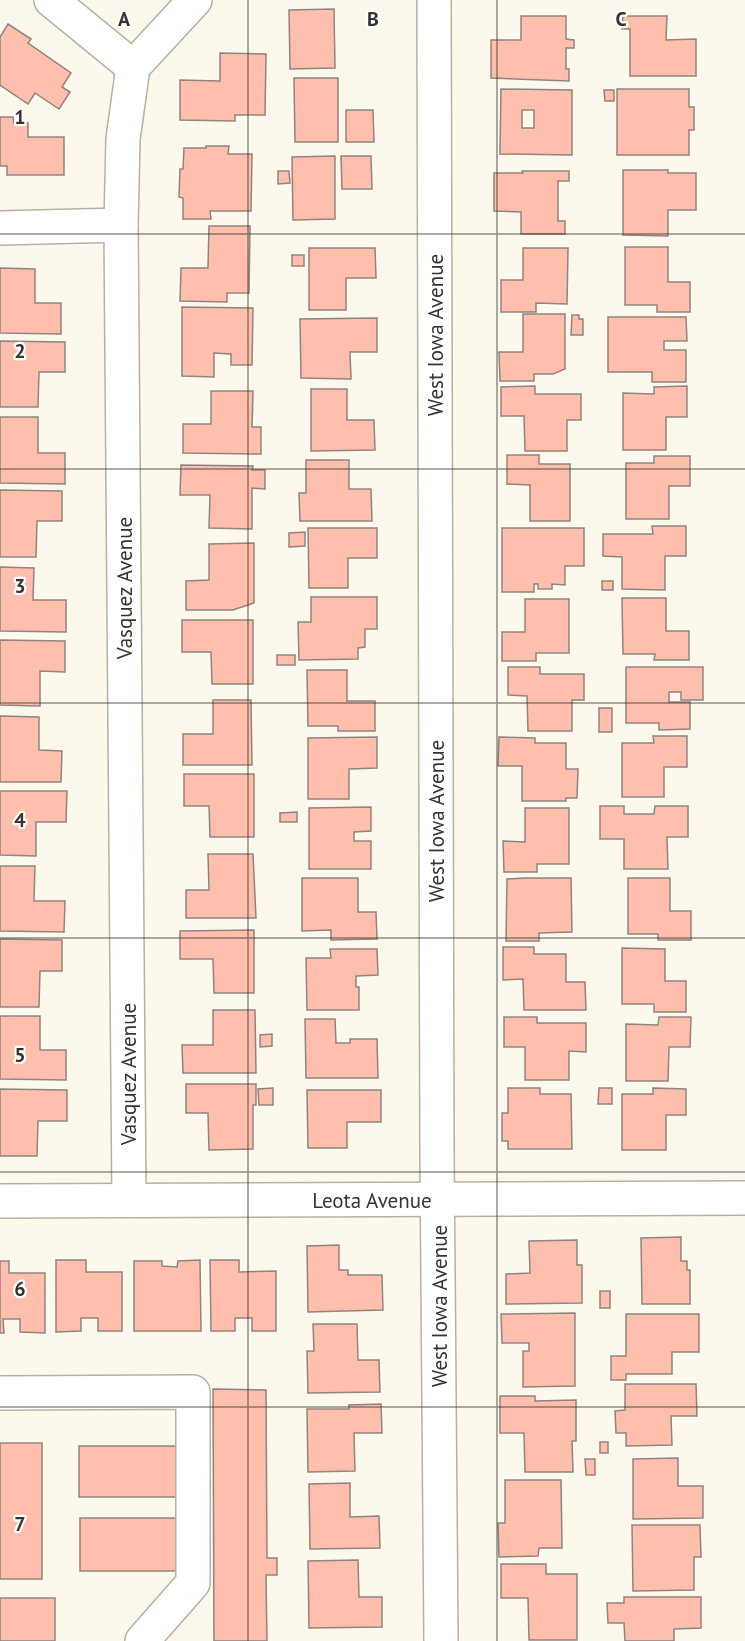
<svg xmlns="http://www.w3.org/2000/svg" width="745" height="1641" viewBox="0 0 745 1641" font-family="'PT Sans',sans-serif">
<rect width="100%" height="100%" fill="#fcf9ec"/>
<g fill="#ffbfac" stroke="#918480" stroke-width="1.5" fill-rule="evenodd">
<path d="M334,9L335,68L290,69L289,10Z"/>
<path d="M521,16H566V39L574,40V48H566V69H569V81L491,78V40H521Z"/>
<path d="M623,16H667L666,40L696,39V76H630V29H622Z"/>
<path d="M8,24L31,39L28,43L71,73L62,87L70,92L59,109L35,93L28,104L0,85V37Z"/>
<path d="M220,53L266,54L265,115H235V121L180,120V80L220,81Z"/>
<path d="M294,78H338V142H295Z"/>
<path d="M501,89L572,90V155L500,154ZM522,110H534V128H522Z"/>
<path d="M617,89H689V107H694V130H689V155H617Z"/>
<path d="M604,90H614V101H605Z"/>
<path d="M346,110H373L374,142H346Z"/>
<path d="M0,117H13L14,123H28V137H64V175H7V166H0Z"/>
<path d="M206,146H229L228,154H252L251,211H210L211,219H183V198L179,197L180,169H183L184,148H206Z"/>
<path d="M335,156V219L293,220L292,157Z"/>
<path d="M341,156H371L372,189H342Z"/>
<path d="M623,170H668V173H696V210H668V236L623,235Z"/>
<path d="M278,171H289L290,183L278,184Z"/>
<path d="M522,171H569V181H558V221H565V234H521V212L494,211V173H523Z"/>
<path d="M209,226H250L249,293H227V302L180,301L181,268H208Z"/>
<path d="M625,247H668V282H690V312H657V305H625Z"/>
<path d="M309,248H375L376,278H346V310H309Z"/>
<path d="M523,248H568L567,304L536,303V312H501V280H523Z"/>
<rect x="292" y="255" width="12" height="11"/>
<path d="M0,268L35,269V303H61V334L0,333Z"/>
<path d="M182,307L253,308L252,365H231V354L214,353V377L182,376Z"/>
<path d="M523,314H565V369L553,374H534V381H500L499,352H523Z"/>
<path d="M572,315H579V319H583V335H571Z"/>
<path d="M608,317H686L687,341H664V350H686V382H652V372H608Z"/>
<path d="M377,318V352H350L351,379L301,378L300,319Z"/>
<path d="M0,341L65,342V372H39L38,407H0Z"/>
<path d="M535,386V394H581V420H567V451H525L524,416H501V387Z"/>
<path d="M687,386V417H666V450H623V393L654,394V387Z"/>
<path d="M311,389H347V420H374L375,450L311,451Z"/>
<path d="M211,391H253L252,427H261V454L183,453V424H211Z"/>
<path d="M0,417H38V453H65V484L0,483Z"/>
<path d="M507,455H539V464H570V521H530V485L507,484Z"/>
<path d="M654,456H690V486H669V519H626V463H654Z"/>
<path d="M306,460H349V489H371L372,521H300L299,493H306Z"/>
<path d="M181,465L253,466L252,470H265V489L252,488V529L209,528L210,495H180Z"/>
<path d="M0,490L62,491V521H37L36,557H0Z"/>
<path d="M652,526H686V556H665V590L622,589V557L603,556V534H653Z"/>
<path d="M308,528H377V558H348V588H309Z"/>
<path d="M502,528H584V566H565V585L552,584V589H538V584H534V592H502Z"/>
<path d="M305,532V546L289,547V533Z"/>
<path d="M254,543V603L233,610H186V581L209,580V544Z"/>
<path d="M0,567L34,568L33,600H66V632L0,631Z"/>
<rect x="602" y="581" width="11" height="9"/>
<path d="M311,597H377V629H365V647L358,648V659L299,660L298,622H311Z"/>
<path d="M622,598H666V631H689V660H654L655,654H623Z"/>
<path d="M525,599H569V653H536V661H502V632H525Z"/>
<path d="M182,620H253V684H212L211,652H182Z"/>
<path d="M0,640L65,641V672L40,671V706L0,705Z"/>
<rect x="277" y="655" width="18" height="10"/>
<path d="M508,667H540V674H584V700H572V731H528L527,696L508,695Z"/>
<path d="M626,667H703V700H681V692H669V702H690V729L659,730V723H626Z"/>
<path d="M307,670H347V701H375V731H338V726H308Z"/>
<path d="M213,700H251L252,765H183V734H213Z"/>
<rect x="599" y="708" width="13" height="24"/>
<path d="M0,716L39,717V750L62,751L61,782H0Z"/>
<path d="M653,736H687V767H664V797H622V743H654Z"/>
<path d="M377,737V768L349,769V799H308V738Z"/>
<path d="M499,737L535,738V743H566V769H578L577,798H566V801H522V766H498Z"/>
<path d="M184,774H254V837H210L209,806H184Z"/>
<path d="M0,791H67L66,822H36V856L0,855Z"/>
<path d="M600,806H624V814H654L655,806H688V837H667L668,869H624V839H600Z"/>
<path d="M371,807V831L354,832V841H371V869H309V808Z"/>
<path d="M525,808H569V864H537V872H504L503,841L525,842Z"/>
<path d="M297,812V822H280V813Z"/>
<path d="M208,854H253L256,918H186V890H209Z"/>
<path d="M0,866H35L34,901H65L64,932L0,931Z"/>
<path d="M302,878H358V912H376L377,939L331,940V930L302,931Z"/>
<path d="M525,878H571L572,932L539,933V941H506L507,879Z"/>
<path d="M628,878H670V911H691V940H658V934H628Z"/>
<path d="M254,930V993H214L213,959H180V931Z"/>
<path d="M0,939L62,940V971H40L39,1007H0Z"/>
<path d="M503,947H534V954H566V982H585L586,1010H524L523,979L503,980Z"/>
<path d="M622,948L665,949V981H686V1012H654V1004H622Z"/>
<path d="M330,949H377L378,975L356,976V987H359V1010H307L306,958H331Z"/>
<path d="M213,1010H255L256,1073H183L182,1045H213Z"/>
<path d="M0,1016H40V1050H66V1080L0,1079Z"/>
<path d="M504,1017H537V1023H586V1052L569,1051V1080H525V1047H504Z"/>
<path d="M659,1017H691L690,1047H669L668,1081H626V1024L658,1025Z"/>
<path d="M305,1019H335L336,1043H350V1039H377L378,1078H306Z"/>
<path d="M272,1034V1046L260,1047V1035Z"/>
<path d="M186,1084H256V1105H253V1149L209,1150L208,1113H186Z"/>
<path d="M273,1088V1105H259L258,1089Z"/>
<path d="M508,1088H540V1094H571L572,1149H508V1141H502V1113H508Z"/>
<path d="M599,1088H612V1104H598Z"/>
<path d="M653,1088L686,1089V1115H666V1150H622V1094H653Z"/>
<path d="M0,1089L67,1090V1121H38L37,1156H0Z"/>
<path d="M307,1090H381V1122H347V1148H308Z"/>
<path d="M681,1237V1261H687V1270H690V1304H642L641,1238Z"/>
<path d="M577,1240V1265H582V1303L506,1304V1274L530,1273L529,1241Z"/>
<path d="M339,1245V1270H348V1275H382L383,1310L308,1312L307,1246Z"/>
<path d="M56,1260H86V1272H122V1331H98V1318H81V1331L56,1332Z"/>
<path d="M200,1260L201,1331H134V1261H162V1266L177,1267L178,1261Z"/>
<path d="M210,1260H239V1272L276,1271V1331H252V1318H235V1331H211Z"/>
<path d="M0,1261H9V1273H45V1333L20,1332V1319H3L4,1333H0Z"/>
<rect x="600" y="1291" width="10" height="17"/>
<path d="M575,1313V1386L523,1387V1351H529V1343H502L501,1314Z"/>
<path d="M626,1314H699V1352H672V1374H626V1380H611V1356H626Z"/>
<path d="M313,1324H357L358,1360H379L380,1392L308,1393L307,1351H314Z"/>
<path d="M625,1384H696L697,1416H671L672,1445L626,1446V1433H616L615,1411L625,1410Z"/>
<path d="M213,1389L266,1390L267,1558H277V1575H266L267,1641H214Z"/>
<path d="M500,1396H535V1401L576,1400V1441H572L573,1472H525L524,1433H500Z"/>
<path d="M381,1404L382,1433H354L355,1471L308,1472L307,1409H349V1405Z"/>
<rect x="600" y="1442" width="8" height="11"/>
<rect x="0" y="1443" width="42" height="136"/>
<rect x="79" y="1446" width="104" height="51"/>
<path d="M678,1458V1486H703V1518L633,1519V1459Z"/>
<path d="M585,1459H595V1475H586Z"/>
<path d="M505,1480H561L562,1548H539L538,1556L499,1557L498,1523H505Z"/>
<path d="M350,1483V1517L379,1516L380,1548L310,1549L309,1484Z"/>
<rect x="80" y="1518" width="104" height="53"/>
<path d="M632,1525H700L701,1557H694V1590L633,1591Z"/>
<path d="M358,1560L359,1597H382V1627L309,1628L308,1561Z"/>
<path d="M501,1564H546V1574H577V1640H529L528,1598H501Z"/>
<path d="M624,1597H701V1628L674,1629V1641H625L624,1623H608L607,1603H624Z"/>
<rect x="0" y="1598" width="55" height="43"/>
</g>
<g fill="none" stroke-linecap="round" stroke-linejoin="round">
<g stroke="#b4b1a5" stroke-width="36">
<g id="minor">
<path d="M51,0L133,67"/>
<path d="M434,0L437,1154L441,1641"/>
<path d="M0,228L121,225"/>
<path d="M129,1200L121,225L123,139L133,67L195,0"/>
<path d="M0,1201L745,1198"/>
<path d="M0,1393L193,1392V1583L142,1641"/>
</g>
</g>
<use href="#minor" stroke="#fff" stroke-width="33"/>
</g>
<path fill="none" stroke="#36342f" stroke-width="1.5" stroke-opacity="0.55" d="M248,0V1641M497,0V1641M0,234H745M0,469H745M0,703H745M0,938H745M0,1172H745M0,1407H745"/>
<g text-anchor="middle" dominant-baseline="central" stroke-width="4.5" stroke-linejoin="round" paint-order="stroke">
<g font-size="21" fill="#36342f" stroke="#fff">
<text transform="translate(435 335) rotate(-90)">West Iowa Avenue</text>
<text transform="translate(124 588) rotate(-90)">Vasquez Avenue</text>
<text transform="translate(436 821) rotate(-90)">West Iowa Avenue</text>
<text transform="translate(128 1074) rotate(-90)">Vasquez Avenue</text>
<text x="372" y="1200">Leota Avenue</text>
<text transform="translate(439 1306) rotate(-90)">West Iowa Avenue</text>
</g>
</g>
<g font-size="20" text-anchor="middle" font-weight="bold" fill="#36342f" stroke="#fff" stroke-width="4.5" stroke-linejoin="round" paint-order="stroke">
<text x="124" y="26">A</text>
<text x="373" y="26">B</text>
<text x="621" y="26">C</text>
<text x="20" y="124">1</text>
<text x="20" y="358">2</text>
<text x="20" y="593">3</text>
<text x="20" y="827">4</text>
<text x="20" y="1062">5</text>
<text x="20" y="1296">6</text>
<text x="20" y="1531">7</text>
</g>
</svg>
